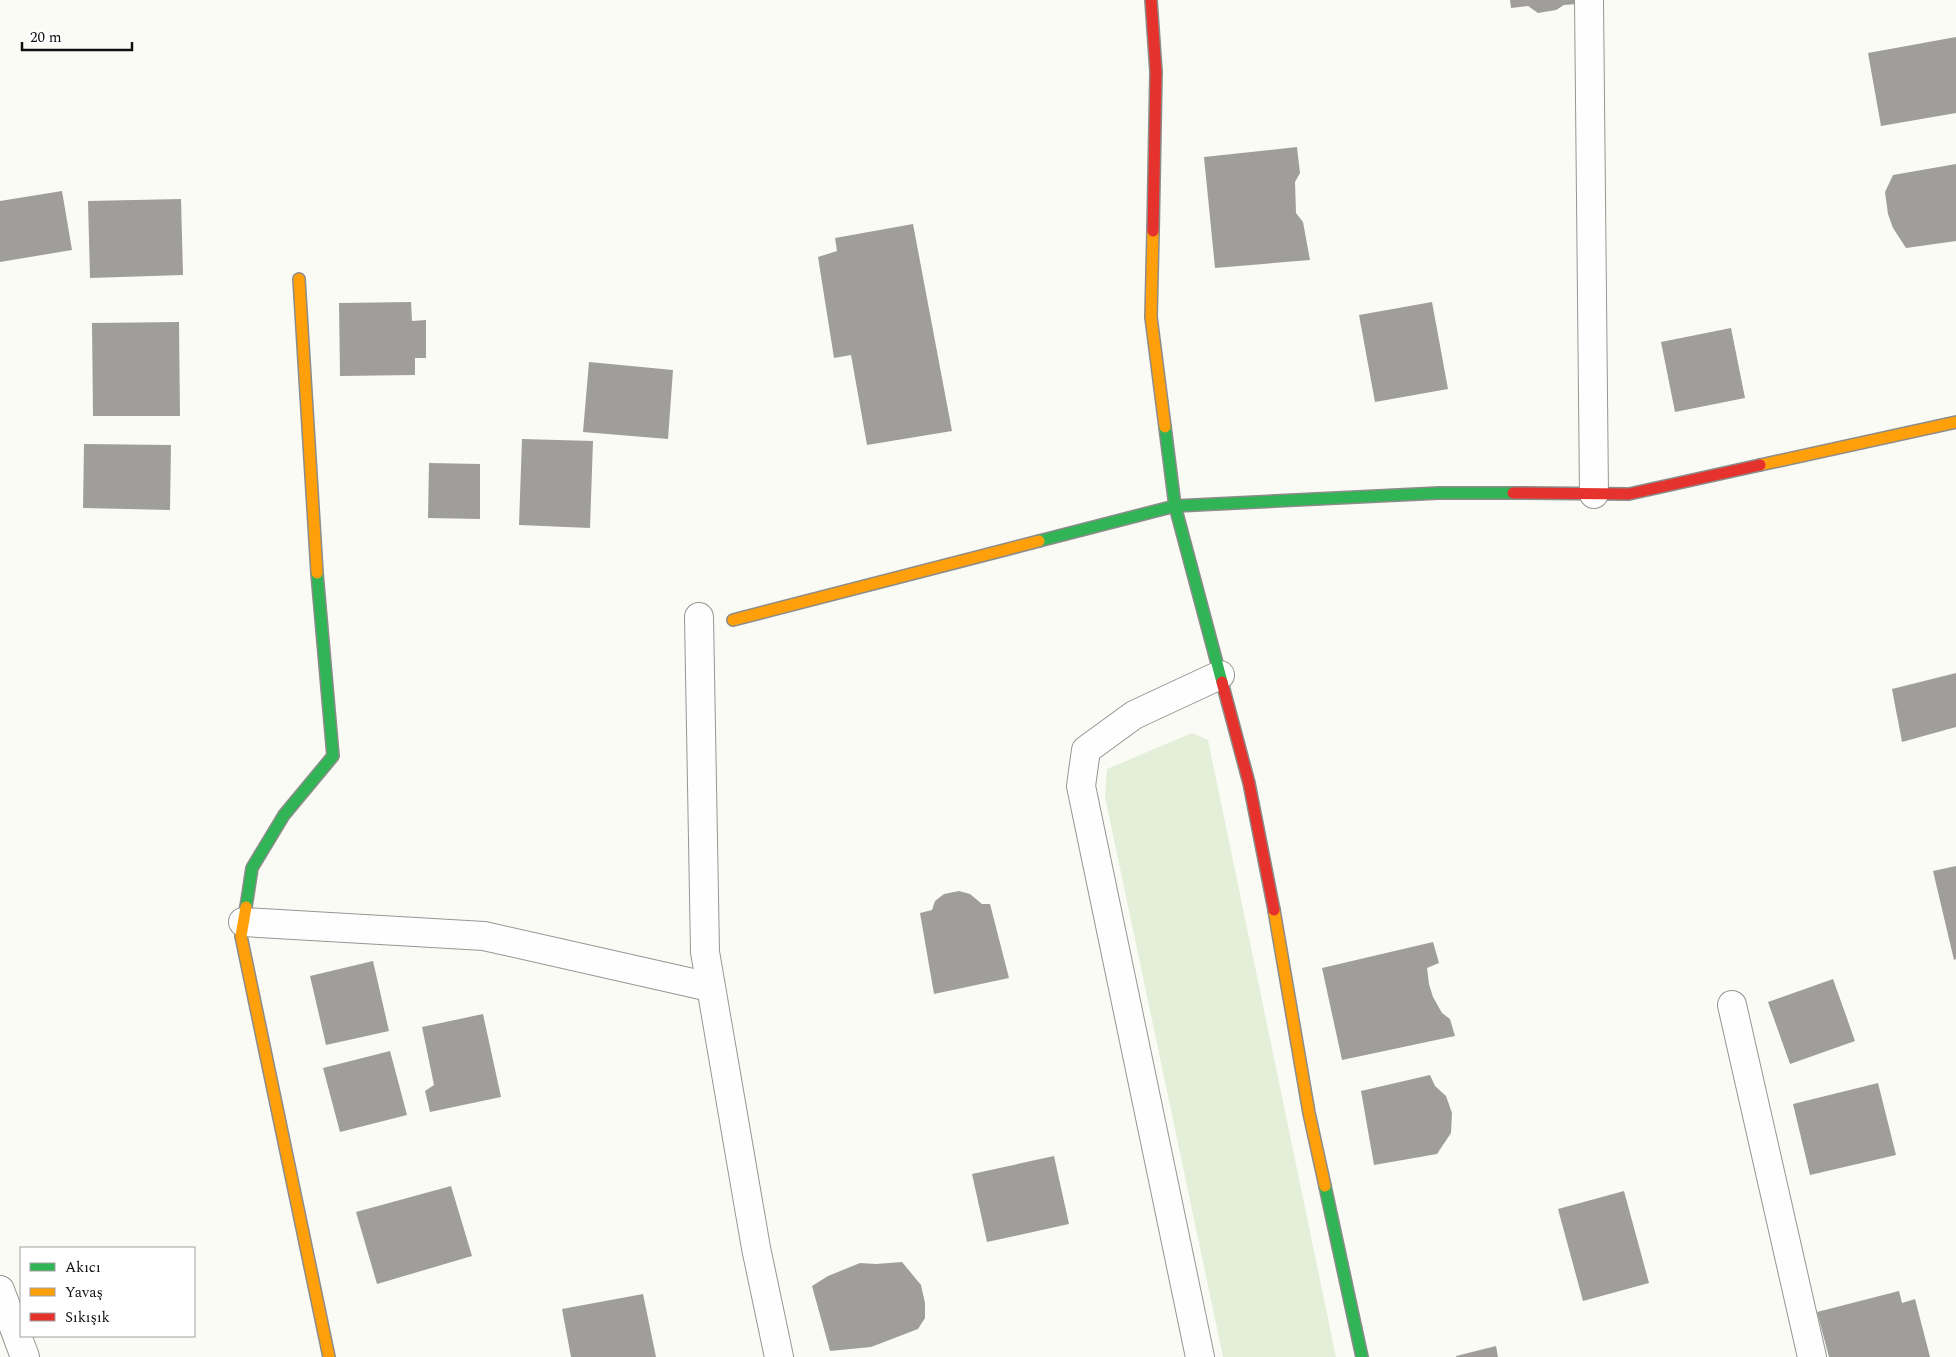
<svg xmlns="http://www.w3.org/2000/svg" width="1956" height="1357" viewBox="0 0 1956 1357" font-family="Spectral,serif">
<rect width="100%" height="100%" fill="#fbfbf6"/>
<path fill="#e3efd8" d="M1192,733L1208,740L1336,1357H1223L1105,797L1107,769Z"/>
<g fill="#9f9e9b">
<path d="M1510,0H1576L1577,4L1564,5L1556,10L1538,13L1528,6L1511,8Z"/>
<path d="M1956,37V113L1881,126L1868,53Z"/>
<path d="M1297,147L1300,173L1295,182L1296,213L1303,222L1310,260L1215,268L1204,157Z"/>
<path d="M1956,164V241L1906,248L1893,228L1888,214L1885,192L1893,175Z"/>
<path d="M62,191L72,250L0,262V201Z"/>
<path d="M181,199L183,275L90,278L88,201Z"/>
<path d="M913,224L952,431L867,445L851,355L834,358L818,257L837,251L835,238Z"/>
<path d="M411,302L412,321L426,320V358H415V375L340,376L339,303Z"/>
<path d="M1432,302L1448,389L1375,402L1359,315Z"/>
<path d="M179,322L180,416H93L92,323Z"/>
<path d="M1731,328L1745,398L1675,412L1661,342Z"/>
<path d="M589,362L673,370L668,439L583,432Z"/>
<path d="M522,439L593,441L590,528L519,525Z"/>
<path d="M84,444L171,445L170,510L83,508Z"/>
<path d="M429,463L480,464V519L428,518Z"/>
<path d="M1956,673V727L1902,742L1892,689Z"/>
<path d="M1956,866V959L1954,960L1933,871Z"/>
<path d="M959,891L970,894L982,904H990L1009,978L934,994L920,913L932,910L935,901L944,894Z"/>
<path d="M1433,942L1439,963L1427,968L1429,984L1433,997L1442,1013L1450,1019L1455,1036L1342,1060L1322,968Z"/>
<path d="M373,961L389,1031L326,1045L310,976Z"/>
<path d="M1833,979L1855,1041L1790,1064L1768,1002Z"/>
<path d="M483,1014L501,1097L430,1112L425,1091L434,1085L422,1027Z"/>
<path d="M390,1051L407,1115L340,1132L323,1068Z"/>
<path d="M1430,1075L1435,1086L1446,1096L1452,1113L1451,1133L1437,1154L1374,1165L1361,1091Z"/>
<path d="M1878,1083L1896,1155L1810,1175L1793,1104Z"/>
<path d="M1054,1156L1069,1224L987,1242L972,1174Z"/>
<path d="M451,1186L472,1256L377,1284L356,1212Z"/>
<path d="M1624,1191L1649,1283L1583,1301L1558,1209Z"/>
<path d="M902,1262L921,1285L925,1303V1318L918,1329L871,1347L830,1351L812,1286L828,1276L860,1263L876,1264Z"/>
<path d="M1899,1291L1902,1303L1915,1299L1930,1357H1829L1817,1312Z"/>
<path d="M643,1294L656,1357H571L562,1309Z"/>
<path d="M1496,1346L1498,1357H1456V1356Z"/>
</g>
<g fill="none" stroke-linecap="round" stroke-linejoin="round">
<g stroke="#959593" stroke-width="30">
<g id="street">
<path d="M1589,0L1594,494"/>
<path d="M699,617L705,952L756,1248L779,1357"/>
<path d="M243,922L484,936L710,987"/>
<path d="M1732,1005L1812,1357"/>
<path d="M0,1290L25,1357"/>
<path d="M1200,1357L1081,786L1086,750L1134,715L1220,675"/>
</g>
</g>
<g stroke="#8c8c8a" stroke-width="14">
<g id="fast">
<path d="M1165,427L1175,506L1222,682"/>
<path d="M1039,541L1175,506L1439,493H1513"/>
<path d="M246,907L252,868L284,815L333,756L317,573"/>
<path d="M1325,1186L1362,1357"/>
</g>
</g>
<g stroke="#8c8c8a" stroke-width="14">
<g id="slow">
<path d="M1153,231L1151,317L1165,427"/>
<path d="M299,279L317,573"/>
<path d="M1760,465L1956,422"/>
<path d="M733,620L1039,541"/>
<path d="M246,907L241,936L329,1357"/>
<path d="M1274,910L1309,1113L1325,1186"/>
</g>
</g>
<g stroke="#8c8c8a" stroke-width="14">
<g id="jam">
<path d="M1151,0L1156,72L1153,231"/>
<path d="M1513,493L1629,494L1760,465"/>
<path d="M1222,682L1249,783L1274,910"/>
</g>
</g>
<use href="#street" stroke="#fefefe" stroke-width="28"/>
<use href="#fast" stroke="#30b455" stroke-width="11"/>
<use href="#slow" stroke="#ff9f0a" stroke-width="11"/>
<use href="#jam" stroke="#e5322d" stroke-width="11"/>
</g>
<rect x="20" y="1247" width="175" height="90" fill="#ffffff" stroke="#9f9f9f"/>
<rect x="30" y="1263" width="25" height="8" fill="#30b455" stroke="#9f9f9f"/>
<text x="65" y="1272" font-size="15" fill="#0f0f0f">Akıcı</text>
<rect x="30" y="1288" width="25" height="8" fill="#ff9f0a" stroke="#9f9f9f"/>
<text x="65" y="1297" font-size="15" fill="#0f0f0f">Yavaş</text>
<rect x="30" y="1313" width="25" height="8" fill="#e5322d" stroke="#9f9f9f"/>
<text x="65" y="1322" font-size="15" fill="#0f0f0f">Sıkışık</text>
<path d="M22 42v8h110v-8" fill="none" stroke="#0f0f0f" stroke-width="2.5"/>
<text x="30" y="42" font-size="15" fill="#0f0f0f" stroke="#ffffff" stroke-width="4" paint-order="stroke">20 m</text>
</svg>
